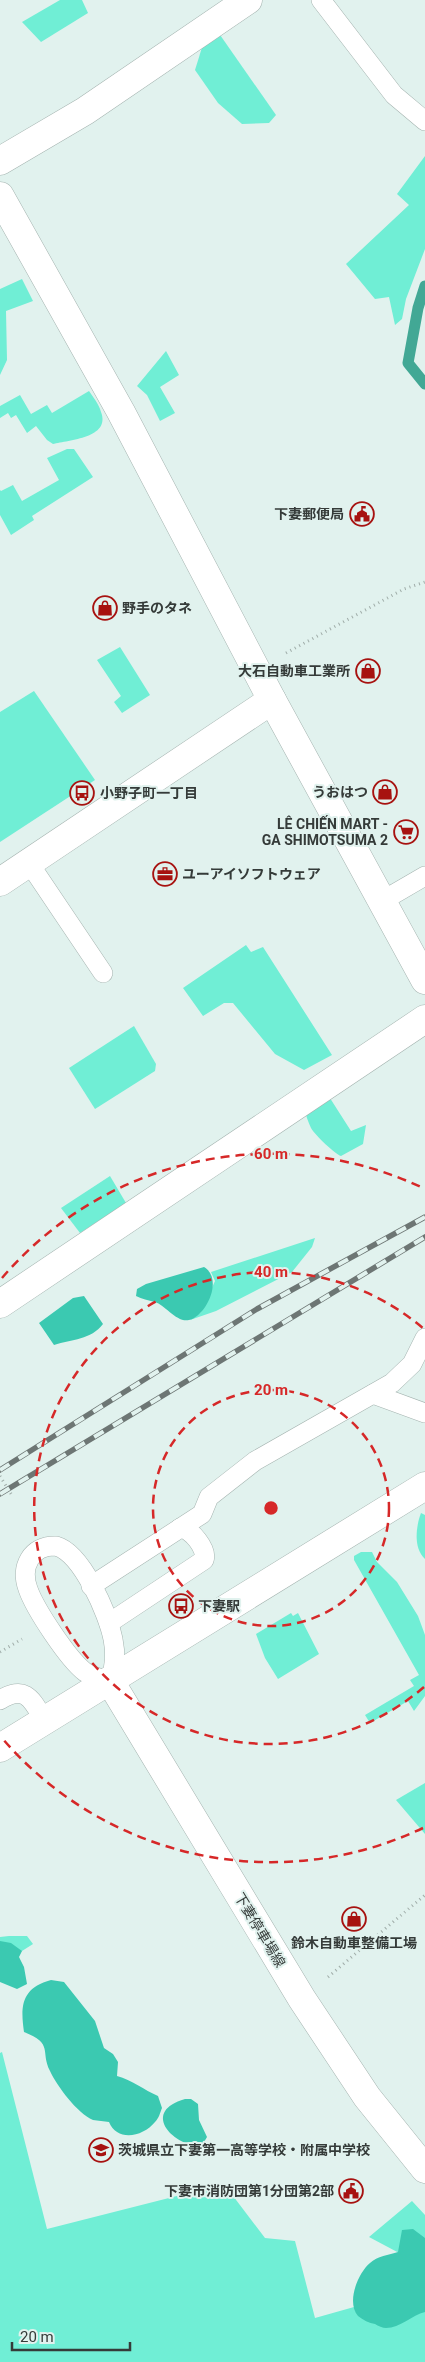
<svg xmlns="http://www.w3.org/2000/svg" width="425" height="2362" viewBox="0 0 425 2362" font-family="Roboto,'Noto Sans JP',sans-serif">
<rect width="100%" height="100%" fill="#e1f2ee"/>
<g fill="#70eed5">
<path d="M60,0H82L88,13L41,42L22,22Z"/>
<path d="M218,32L276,115L269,123L242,124L218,103L195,70L204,41Z"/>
<path d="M425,156V249L406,299L402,319L395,325L389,297L375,299L346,264L409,205L397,194Z"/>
<path d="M22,279L33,301L6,311L7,360L0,375V289Z"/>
<path d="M166,351L179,375L160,387L175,413L160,421L147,395L137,386Z"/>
<path d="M89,391C93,397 99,404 101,412C111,438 69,440 53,444L47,440L36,426L27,433L16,415L11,418L8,413L0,418V406L20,395L31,414L47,405L52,413Z"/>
<path d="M67,449H74L93,477L32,516L34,520L11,535L0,515V490L1,491L13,485L22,501L59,480L47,458Z"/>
<path d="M120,647L150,695L122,713L114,702L121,696L97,660Z"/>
<path d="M34,691L95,780L0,842V712Z"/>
<path d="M246,945L251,952L263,947L332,1055L304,1070L275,1054L233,1003H224L203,1016L183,988Z"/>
<path d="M134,1026L156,1064L155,1071L95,1109L69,1068Z"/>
<path d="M328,1095L351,1131L366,1125L363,1144L341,1156C335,1154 315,1135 311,1128C308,1122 306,1115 304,1108Z"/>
<path d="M110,1176L126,1203L80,1233L61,1208Z"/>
<path d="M315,1238L312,1247L292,1272L216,1311L190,1320L201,1312L215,1281L211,1272Z"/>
<path d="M421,1513L425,1515V1559C413,1548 416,1526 421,1513Z"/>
<path d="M361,1552H372L377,1562L397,1582L418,1616L425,1635V1696L414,1711L408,1701L370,1723L365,1715L414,1686L410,1680L419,1675L354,1560V1556Z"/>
<path d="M291,1613L293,1616L298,1613L319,1654L278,1679L265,1658L256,1634Z"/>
<path d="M425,1783V1834L396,1800Z"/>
<path d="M9,1936H27L33,1944L0,1965V1937Z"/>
<path d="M2,2052L47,2229L224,2184L265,2238L295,2241L315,2318L425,2287V2362H0V2053Z"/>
<path d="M412,2201L425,2215V2273L401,2254L369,2237Z"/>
</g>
<g fill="#3bc9b1">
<path d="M204,1267C224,1279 206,1316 189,1320C177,1323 165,1305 155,1302C148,1300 142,1299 136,1296L137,1289L146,1284Z"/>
<path d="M84,1296L103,1324C91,1340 72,1339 54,1345L39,1323L73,1298Z"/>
<path d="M0,1941L11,1943L22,1951L19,1957L24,1967L27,1984L17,1989L0,1982Z"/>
<path d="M51,1980L64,1982L95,2021L104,2048L113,2054L118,2062L117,2076C132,2080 144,2090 158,2096L162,2108C160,2113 159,2118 155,2122C143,2137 117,2142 109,2122C104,2121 98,2121 93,2120C77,2113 57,2086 50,2071C40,2051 54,2044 24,2032C20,2005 22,1988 51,1980Z"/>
<path d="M185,2099H191L198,2104L199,2120L207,2137L201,2147C170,2144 142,2111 185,2099Z"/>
<path d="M413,2229L425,2238V2312C412,2315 400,2328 386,2328C383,2328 378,2326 375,2324C369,2323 363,2320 358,2316C346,2302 358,2273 370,2263C377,2256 389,2255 398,2252L402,2230Z"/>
</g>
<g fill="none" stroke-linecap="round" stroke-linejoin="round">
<path stroke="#42a895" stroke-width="11" d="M425,286L418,308L408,363L425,384"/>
<g stroke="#a5b4b0" stroke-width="20">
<g id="lane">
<path d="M321,0L394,95L425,121"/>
<path d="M29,863L103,973"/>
<path d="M382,901L425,876"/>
<path d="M373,1394L425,1413"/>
<path d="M56,1546C82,1553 108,1614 113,1639C116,1653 115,1667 110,1681C102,1679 92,1677 85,1672C68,1659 35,1609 28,1589C20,1567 31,1545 56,1546Z"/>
<path d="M91,1586L202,1514L209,1497L255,1461L392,1383L412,1364L425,1338"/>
<path d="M109,1623L204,1560C208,1550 191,1528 180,1528"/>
<path d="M0,1700C26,1684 32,1700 44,1720"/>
</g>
</g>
<g stroke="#a5b4b0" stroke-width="29">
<g id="street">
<path d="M0,161L85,111L248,0"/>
<path d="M0,196L121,412L272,700L425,980"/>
<path d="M0,1304L425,1019"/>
<path d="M0,1748L425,1486"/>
</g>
</g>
<g stroke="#a5b4b0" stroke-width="29">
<g id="secondary">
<path d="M0,882L272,700"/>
<path d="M110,1681L302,1999L367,2097L425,2169"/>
</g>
</g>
<g stroke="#a0ada9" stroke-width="3" stroke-dasharray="1 4" stroke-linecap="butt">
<path d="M286,653L404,589L425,582"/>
<path d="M0,1476L13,1497"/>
<path d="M0,1652L22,1639"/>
<path d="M328,1977L425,1895"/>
</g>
<use href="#lane" stroke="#fff" stroke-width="19"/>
<use href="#street" stroke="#fff" stroke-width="28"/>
<use href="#secondary" stroke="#fff" stroke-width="28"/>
<g stroke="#6d7674" stroke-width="5.5">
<g id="rail">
<path d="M0,1470L257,1309L425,1217"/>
<path d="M0,1494L425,1237"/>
</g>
</g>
<use href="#rail" stroke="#e1f2ee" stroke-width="4" stroke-dasharray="11" stroke-linecap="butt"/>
</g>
<g fill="none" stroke="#d62828" stroke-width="2.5" stroke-dasharray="9 6">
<circle cx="271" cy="1508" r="118"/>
<path d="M424 1687A236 236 0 1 1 424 1329"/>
<path d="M423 1828A354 354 0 0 1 2 1738M2 1278A354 354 0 0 1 423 1188"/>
</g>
<defs>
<g id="civic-ring" transform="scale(1.25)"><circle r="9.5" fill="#e1f2ee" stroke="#a71210" stroke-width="1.5"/><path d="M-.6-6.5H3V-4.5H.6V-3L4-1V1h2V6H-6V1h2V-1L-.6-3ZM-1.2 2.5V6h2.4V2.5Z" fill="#a71210"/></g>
<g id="shop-ring" transform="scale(1.25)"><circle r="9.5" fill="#e1f2ee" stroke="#a71210" stroke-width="1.5"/><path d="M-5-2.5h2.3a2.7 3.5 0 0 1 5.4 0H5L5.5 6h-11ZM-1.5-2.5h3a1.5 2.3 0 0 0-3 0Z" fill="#a71210"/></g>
<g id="bus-ring" transform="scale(1.25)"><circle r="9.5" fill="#e1f2ee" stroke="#a71210" stroke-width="1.5"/><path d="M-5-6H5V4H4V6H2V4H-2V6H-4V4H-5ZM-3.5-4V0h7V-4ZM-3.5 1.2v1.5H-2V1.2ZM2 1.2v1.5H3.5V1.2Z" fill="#a71210"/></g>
<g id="supermarket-ring" transform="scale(1.25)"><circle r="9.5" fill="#e1f2ee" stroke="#a71210" stroke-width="1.5"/><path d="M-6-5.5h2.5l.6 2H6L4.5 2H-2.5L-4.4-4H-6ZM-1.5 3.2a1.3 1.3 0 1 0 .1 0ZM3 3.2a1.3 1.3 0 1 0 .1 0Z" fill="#a71210"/></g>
<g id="office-ring" transform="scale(1.25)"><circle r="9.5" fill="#e1f2ee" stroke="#a71210" stroke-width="1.5"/><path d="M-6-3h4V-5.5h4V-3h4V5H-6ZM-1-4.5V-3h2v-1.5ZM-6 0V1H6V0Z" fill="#a71210"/></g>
<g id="school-ring" transform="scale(1.25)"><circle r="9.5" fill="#e1f2ee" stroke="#a71210" stroke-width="1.5"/><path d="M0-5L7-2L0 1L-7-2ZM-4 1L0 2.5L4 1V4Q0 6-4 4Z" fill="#a71210"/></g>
</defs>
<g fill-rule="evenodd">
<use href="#civic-ring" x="362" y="514"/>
<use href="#shop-ring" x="105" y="608"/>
<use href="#shop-ring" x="368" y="671"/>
<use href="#shop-ring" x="385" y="792"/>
<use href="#bus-ring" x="82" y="793"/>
<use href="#supermarket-ring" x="406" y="832"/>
<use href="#office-ring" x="165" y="874"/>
<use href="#bus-ring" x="181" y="1606"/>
<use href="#shop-ring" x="354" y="1919"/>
<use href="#school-ring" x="101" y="2150"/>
<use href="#civic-ring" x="351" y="2191"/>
</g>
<g text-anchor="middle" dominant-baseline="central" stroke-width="4" stroke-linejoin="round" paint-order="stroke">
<g font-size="14" font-weight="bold" fill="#353b39" stroke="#e1f2ee" text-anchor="end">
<text x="344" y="514">下妻郵便局</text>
<text x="122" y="608" text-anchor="start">野手のタネ</text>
<text x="350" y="671">大石自動車工業所</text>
<text x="368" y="792">うおはつ</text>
<text x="100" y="793" text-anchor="start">小野子町一丁目</text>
<text x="388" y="824">LÊ CHIẾN MART -<tspan x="388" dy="16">GA SHIMOTSUMA 2</tspan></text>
<text x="182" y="874" text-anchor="start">ユーアイソフトウェア</text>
<text x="198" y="1606" text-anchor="start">下妻駅</text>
<text x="354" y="1943" text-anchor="middle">鈴木自動車整備工場</text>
<text x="118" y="2150" text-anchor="start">茨城県立下妻第一高等学校・附属中学校</text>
<text x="334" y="2191">下妻市消防団第1分団第2部</text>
</g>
<g font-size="14" fill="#353b39" stroke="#e1f2ee">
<text transform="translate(260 1930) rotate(59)">下妻停車場線</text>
</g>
</g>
<circle cx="271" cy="1508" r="8" fill="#d62828" stroke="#e1f2ee" stroke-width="2.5"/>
<g font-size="15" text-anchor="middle" font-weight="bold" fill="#d62828" stroke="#e1f2ee" stroke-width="4" stroke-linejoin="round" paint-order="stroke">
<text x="271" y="1159">60 m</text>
<text x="271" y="1277">40 m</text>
<text x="271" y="1395">20 m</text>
</g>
<path d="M12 2342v8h118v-8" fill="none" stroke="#353b39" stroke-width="2.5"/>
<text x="20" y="2342" font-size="15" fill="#353b39" stroke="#e1f2ee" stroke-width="4" paint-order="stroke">20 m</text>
</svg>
